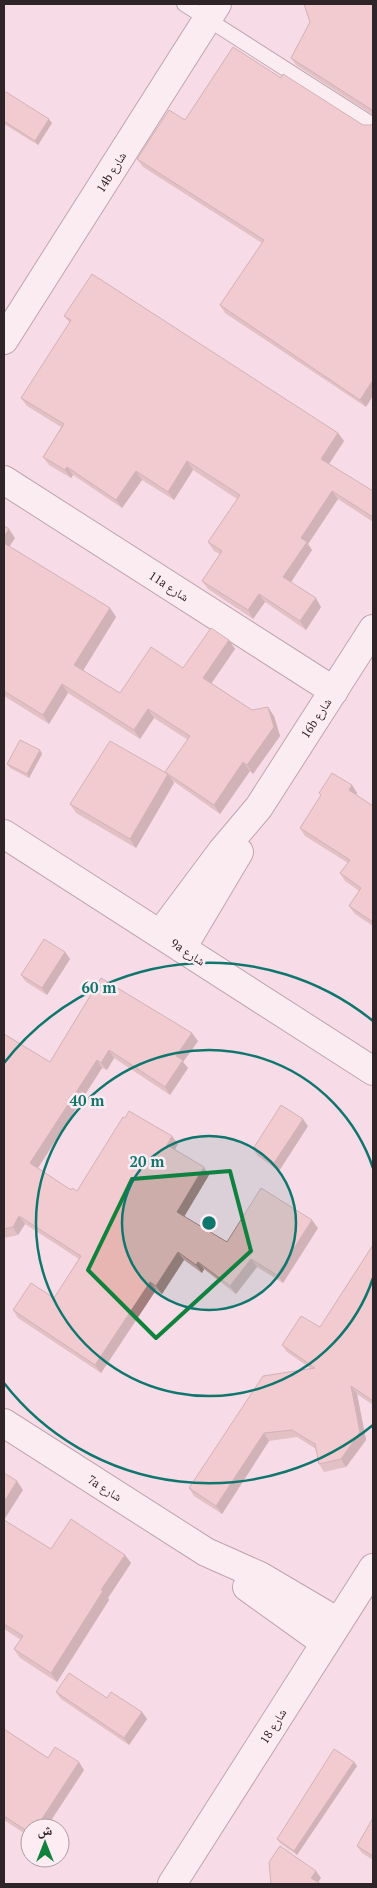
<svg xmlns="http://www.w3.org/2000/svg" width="377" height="1888" viewBox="0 0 377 1888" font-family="'PT Serif','Noto Naskh Arabic',serif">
<rect width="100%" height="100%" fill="#f7dce7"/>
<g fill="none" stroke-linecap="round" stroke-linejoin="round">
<g stroke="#78616a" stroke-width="16">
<path id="service" d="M184,4L373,125"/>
</g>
<g stroke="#78616a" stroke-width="30">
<g id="minor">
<path d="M4,340L217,4"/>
<path d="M4,480L334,691"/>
<path d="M4,834L373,1071"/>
<path d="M160,934L222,851L259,807L373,629"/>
<path d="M182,948L239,852"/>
<path d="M4,1423L206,1552L260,1576L338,1622"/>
<path d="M247,1587L325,1643"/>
<path d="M172,1884L373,1568"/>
</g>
</g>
<use href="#service" stroke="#fff" stroke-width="14"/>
<use href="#minor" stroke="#fff" stroke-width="28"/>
</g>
<g fill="#c89d99">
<path d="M373,4V115L296,65L291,58L310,22Z"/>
<path d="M233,47L366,407L225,313L220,305L262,243L143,167L137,159L185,120Z"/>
<path d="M4,94L52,123L38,145L4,124Z"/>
<path d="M64,316L338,433L344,441L329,464L373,491V522L338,499L308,544L312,550L291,582L321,607L306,630L265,602L253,619L208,589L202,581L220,554L214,551L208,542L237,499L193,470L174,500L142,480L122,508L73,475L71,478L49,465L43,457L61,427L27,406L21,398L70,323Z"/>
<path d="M4,526L15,538L9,547L110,608L116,617L83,670L120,693L183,668L229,640L235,649L211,683L252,710L274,716L280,736L253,774L250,771L220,814L173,781L174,783L136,848L76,813L70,804L167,774L165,772L188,740L154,718L140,739L68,693L49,724L4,696Z"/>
<path d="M40,750L42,754L29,778L10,768L7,764Z"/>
<path d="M352,785L357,793L356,795L373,806V926L355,914L349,906L359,891L345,881L340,873L348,863L305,836L300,828L321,796L319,793Z"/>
<path d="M65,952L70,959L47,995L26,982L21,975Z"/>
<path d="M101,978L198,1041L183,1062L188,1068L170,1095L114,1058L107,1070L102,1068L38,1168L71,1190L77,1191L172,1136L178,1144L175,1149L209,1175L184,1217L227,1242L318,1228L283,1283L257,1267L236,1294L204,1269L202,1273L184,1260L162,1294L156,1290L101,1373L18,1318L13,1310L54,1298L79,1259L25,1224L18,1235L4,1238V1034L50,1062Z"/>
<path d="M308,1126L279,1171L258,1156L253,1149Z"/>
<path d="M373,1245V1405L357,1394L366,1440L346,1467L324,1472L319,1464L316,1449L297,1437L269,1441L222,1514L194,1496L189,1488L310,1368L287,1352L282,1345L320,1327Z"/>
<path d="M4,1520L51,1549L125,1555L131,1563L108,1598L109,1600L57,1682L20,1658L14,1649L21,1640L4,1629Z"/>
<path d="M56,1692L107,1698L142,1712L147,1719L129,1745L61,1699Z"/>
<path d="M4,1729L48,1758L84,1770L46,1828H30V1837L4,1820Z"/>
<path d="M354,1762L357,1766L297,1855L280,1843L277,1839Z"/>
<path d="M373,1818V1860L362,1853L357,1846Z"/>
</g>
<g fill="#a27f7d">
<path d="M49,119L52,123L38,145L35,141Z"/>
<path d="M373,380V396L366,407L360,400Z"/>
<path d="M338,433L344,441L327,467L321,459Z"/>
<path d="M187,461L193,470L174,500L168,492Z"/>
<path d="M67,467L73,475L71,478L65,470Z"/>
<path d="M136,471L142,480L122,508L116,500Z"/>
<path d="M332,491L338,499L308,544L312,550L289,585L283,577L301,538Z"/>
<path d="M9,529L15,538L7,550L4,546V537Z"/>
<path d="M259,594L265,602L253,619L248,610Z"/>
<path d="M316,598L321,607L306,630L300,621Z"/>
<path d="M110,608L116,617L81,674L74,665Z"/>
<path d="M229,640L235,649L209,687L203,678Z"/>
<path d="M62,684L68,693L49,724L43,715Z"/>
<path d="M268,707L274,716L280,736L253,774L247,765Z"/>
<path d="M148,709L154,718L140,739L134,730Z"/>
<path d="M40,750L42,754L29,778L27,774Z"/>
<path d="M243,762L250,771L220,814L214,805Z"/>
<path d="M168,774L174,783L136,848L130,839Z"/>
<path d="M352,785L357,793L354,798L349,790Z"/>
<path d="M65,952L70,959L47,995L42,988Z"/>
<path d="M192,1033L198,1041L183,1062L188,1068L170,1095L165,1087L176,1056Z"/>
<path d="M109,1050L114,1058L107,1070L101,1063Z"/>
<path d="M97,1060L102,1068L36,1171L30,1163Z"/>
<path d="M303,1119L308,1126L279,1171L274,1163Z"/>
<path d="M172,1136L178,1144L173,1152L167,1145Z"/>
<path d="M204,1167L209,1175L182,1220L177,1212Z"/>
<path d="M19,1216L25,1224L18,1235L13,1227Z"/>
<path d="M312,1220L318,1228L283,1283L277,1275Z"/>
<path d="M178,1252L184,1260L162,1294L156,1286Z"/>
<path d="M251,1259L257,1267L236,1294L230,1286Z"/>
<path d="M198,1262L204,1269L202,1273L196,1265Z"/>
<path d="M150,1282L156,1290L101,1373L95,1365Z"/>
<path d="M351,1386L357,1394L366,1440L346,1467L341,1459Z"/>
<path d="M264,1433L269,1441L222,1514L216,1506Z"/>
<path d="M17,1481L23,1490L4,1520V1502Z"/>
<path d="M125,1555L131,1563L108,1598L109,1600L57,1682L51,1673L101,1590Z"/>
<path d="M142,1712L147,1719L129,1745L124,1738Z"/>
<path d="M79,1762L84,1770L46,1828H36Z"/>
<path d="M354,1762L357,1766L297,1855L294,1851Z"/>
<path d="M316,1871L321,1878L317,1884L311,1878Z"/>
</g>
<g fill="#e8b6b2" stroke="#a27f7d">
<path d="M304,4H373V112L372,110L291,58L310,22Z"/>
<path d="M233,47L281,78L283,74L363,125H371L373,123V380L360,400L220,305L264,240L137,159L169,110L185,120Z"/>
<path d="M6,92L49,119L35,141L4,121V94Z"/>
<path d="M92,274L338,433L321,459L373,491V517L332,491L301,538L307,542L283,577L316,598L300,621L259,594L248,610L202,581L222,551L208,542L240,495L187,461L168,492L136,471L116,500L67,467L65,470L43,457L64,424L21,398L71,320L64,316Z"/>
<path d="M4,526L9,529L4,537Z"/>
<path d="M4,543L110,608L74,665L120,693L151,647L183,668L211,628L229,640L203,678L252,710L268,707L274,727L247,765L243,762L214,805L165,772L190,736L148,709L134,730L62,684L43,715L4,691Z"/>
<path d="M20,740L40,750L27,774L7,764Z"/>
<path d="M110,741L168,774L130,839L70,804Z"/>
<path d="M332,773L352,785L349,790L373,806V922L349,906L361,888L340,873L350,860L300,828L321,795L319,793Z"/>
<path d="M44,939L65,952L42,988L21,975Z"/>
<path d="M101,978L192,1033L176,1056L183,1060L165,1087L109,1050L101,1063L97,1060L30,1163L71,1190L72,1188L77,1191L123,1117L125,1118L129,1111L172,1136L167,1145L204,1167L177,1212L227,1242L261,1188L312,1220L277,1275L251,1259L230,1286L198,1262L196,1265L178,1252L156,1286L150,1282L95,1365L13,1310L31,1283L54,1298L81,1256L19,1216L13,1227L4,1229V1034L50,1062Z"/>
<path d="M281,1105L303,1119L274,1163L253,1149Z"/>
<path d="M373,1245V1401L351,1386L360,1432L341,1459L319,1464L315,1444L292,1430L264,1433L216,1506L189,1488L263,1376L315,1368L282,1345L301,1316L320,1327Z"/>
<path d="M4,1473L17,1481L4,1502Z"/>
<path d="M71,1519L125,1555L101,1590L103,1591L51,1673L14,1649L23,1636L4,1624V1520L51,1549Z"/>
<path d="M69,1673L107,1698L111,1692L142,1712L124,1738L56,1692Z"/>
<path d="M4,1729L48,1758L55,1747L79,1762L36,1828H30V1833L4,1816Z"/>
<path d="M334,1749L354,1762L294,1851L277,1839Z"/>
<path d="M373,1818V1856L357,1846Z"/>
<path d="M280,1846L316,1871L311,1878L321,1884H271L269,1862Z"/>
</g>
<path d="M0 0H377V1888H0ZM230,1171L251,1251L156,1338L88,1270L132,1179Z" fill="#f7dce7" fill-opacity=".55" fill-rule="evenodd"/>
<path fill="none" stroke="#0f833b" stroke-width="4" stroke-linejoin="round" d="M230,1171L251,1251L156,1338L88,1270L132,1179Z"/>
<circle cx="209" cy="1223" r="87" fill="#0f766e" fill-opacity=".12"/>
<g fill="none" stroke="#0f766e" stroke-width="2.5">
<circle cx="209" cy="1223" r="87"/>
<path d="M373 1278A173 173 0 1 1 373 1168"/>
<path d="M373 1425A260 260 0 0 1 4 1383M4 1063A260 260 0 0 1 373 1021"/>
</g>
<g text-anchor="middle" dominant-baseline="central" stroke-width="5" stroke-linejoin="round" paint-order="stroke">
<g font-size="12" fill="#2f2529" stroke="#fdedf3">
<text transform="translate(111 172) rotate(-58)">14b شارع</text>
<text transform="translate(169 586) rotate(33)">11a شارع</text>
<text transform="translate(316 718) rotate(-57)">16b شارع</text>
<text transform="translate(188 952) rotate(33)">9a شارع</text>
<text transform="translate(105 1488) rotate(32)">7a شارع</text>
<text transform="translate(273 1726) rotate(-58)">شارع 18</text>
</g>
</g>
<circle cx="209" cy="1223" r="8" fill="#0f766e" stroke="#fdedf3" stroke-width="2.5"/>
<g font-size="15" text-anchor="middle" font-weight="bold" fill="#0f766e" stroke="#fdedf3" stroke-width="5" stroke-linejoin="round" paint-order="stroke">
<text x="99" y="993">60 m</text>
<text x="87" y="1106">40 m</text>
<text x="147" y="1167">20 m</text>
</g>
<rect width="377" height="1888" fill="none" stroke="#2f2529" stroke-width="10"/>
<g transform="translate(45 1843)"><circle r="24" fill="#fdedf3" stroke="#ab9da2"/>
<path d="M0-4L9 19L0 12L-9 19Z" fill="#0f833b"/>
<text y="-8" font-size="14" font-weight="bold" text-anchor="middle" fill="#2f2529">ش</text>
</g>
</svg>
